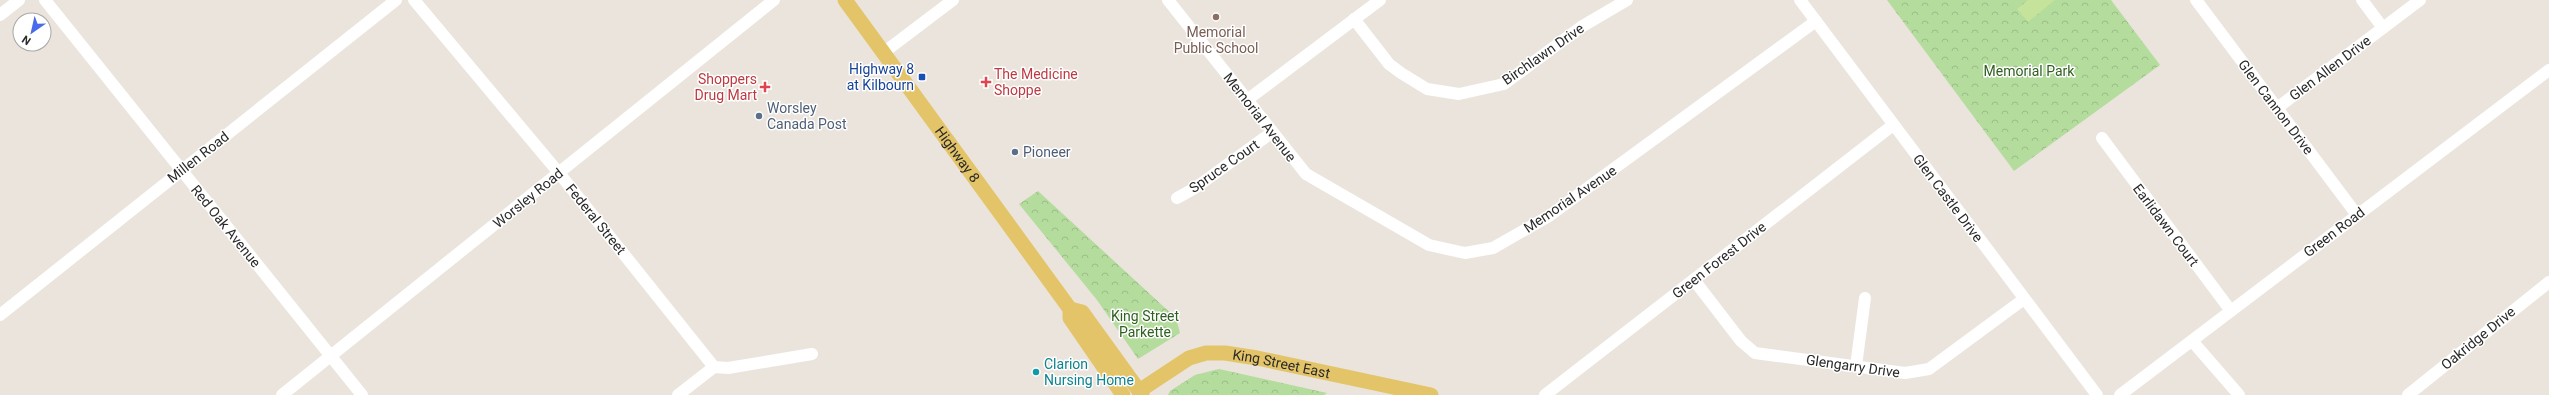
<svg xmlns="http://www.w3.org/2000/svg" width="2549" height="395" viewBox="0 0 2549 395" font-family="Roboto,sans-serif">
<defs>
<pattern id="park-crowns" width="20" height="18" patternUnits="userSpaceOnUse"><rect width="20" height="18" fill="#b4dc9d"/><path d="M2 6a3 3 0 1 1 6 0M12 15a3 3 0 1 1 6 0" fill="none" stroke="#9bbd87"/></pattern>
</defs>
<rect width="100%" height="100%" fill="#eae4dc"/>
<g fill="url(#park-crowns)">
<path d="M1887,0H2111L2160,65L2014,171Z"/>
<path d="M1038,191L1176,318L1180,333L1138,359L1097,300L1019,204Z"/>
<path d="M1219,369L1327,393L1324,395H1168L1170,391L1195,375Z"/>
</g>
<path fill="#c5e39a" d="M2028,0H2055L2028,22L2017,9Z"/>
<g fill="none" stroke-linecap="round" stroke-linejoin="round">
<g stroke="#fff" stroke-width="12">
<path d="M45,0L362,395"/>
<path d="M414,0L559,173L714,367"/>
<path d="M1168,0L1306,174L1429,245L1465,253L1493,248L1549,216L1816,21"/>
<path d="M1800,0L2097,395"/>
<path d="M2196,0L2357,215"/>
<path d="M2362,0L2383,28"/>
<path d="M0,15L19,0"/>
<path d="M1354,19L1389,64L1401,73L1427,89L1459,94L1504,84L1581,27L1627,0"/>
<path d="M883,53L953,0"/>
<path d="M1247,100L1380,0"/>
<path d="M2277,108L2420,0"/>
<path d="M2102,138L2231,311"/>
<path d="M1177,198L1195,188L1271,133"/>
<path d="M1694,280L1741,341L1755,353L1905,373L1929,369L2024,299"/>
<path d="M0,315L396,0"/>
<path d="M2193,342L2239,395"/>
<path d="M1856,366L1865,298"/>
<path d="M282,395L774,0"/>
<path d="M678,395L714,367L728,368L812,354"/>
<path d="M1545,395L1893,125"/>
<path d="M2120,395L2549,70"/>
<path d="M2408,395L2549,282"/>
</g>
<g stroke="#e4c468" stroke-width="15">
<path id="s1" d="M845,0L1070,309L1082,312L1142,395"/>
<path d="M1070,309V318L1123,395"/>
<path id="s2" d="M1139,391L1189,358L1206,353H1225L1257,358L1431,395"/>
</g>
</g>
<circle fill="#8d6e63" stroke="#fff" stroke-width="1.5" cx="1216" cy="17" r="4"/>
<rect fill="#1a4fb4" stroke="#fff" stroke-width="1.5" x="918" y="73" width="8" height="8" rx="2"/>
<g fill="#e0444e" stroke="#fff" stroke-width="1.5">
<path d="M984 76h4v4h4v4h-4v4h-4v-4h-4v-4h4z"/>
<path d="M763 81h4v4h4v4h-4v4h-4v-4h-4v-4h4z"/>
</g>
<g fill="#5c6f8a" stroke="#fff" stroke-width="1.5">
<circle cx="759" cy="116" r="4"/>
<circle cx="1015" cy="152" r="4"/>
</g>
<circle fill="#0f9aa8" stroke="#fff" stroke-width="1.5" cx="1036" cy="372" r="4"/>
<g text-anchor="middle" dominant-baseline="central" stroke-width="3" stroke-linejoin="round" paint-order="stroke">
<g font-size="14" fill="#785e54" stroke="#fff">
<text x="1216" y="32">Memorial<tspan x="1216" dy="16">Public School</tspan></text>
</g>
<g font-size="14" fill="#292929" stroke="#fff">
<text transform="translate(1543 54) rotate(-35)">Birchlawn Drive</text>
<text transform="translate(2330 68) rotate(-37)">Glen Allen Drive</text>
<text transform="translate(2276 107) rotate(53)">Glen Cannon Drive</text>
<text transform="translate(1260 117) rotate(52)">Memorial Avenue</text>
<text stroke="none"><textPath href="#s1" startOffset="191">Highway 8</textPath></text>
<text transform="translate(198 157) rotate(-38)">Millen Road</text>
<text transform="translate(1224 166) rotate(-35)">Spruce Court</text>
<text transform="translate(528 198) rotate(-39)">Worsley Road</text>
<text transform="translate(1948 198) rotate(53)">Glen Castle Drive</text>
<text transform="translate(1570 199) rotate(-34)">Memorial Avenue</text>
<text transform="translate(596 219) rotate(51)">Federal Street</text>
<text transform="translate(2166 225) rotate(53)">Earlidawn Court</text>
<text transform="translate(226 226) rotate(51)">Red Oak Avenue</text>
<text transform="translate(2334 232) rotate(-37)">Green Road</text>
<text transform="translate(1719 260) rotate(-38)">Green Forest Drive</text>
<text transform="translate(2478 338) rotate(-39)">Oakridge Drive</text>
<text stroke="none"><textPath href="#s2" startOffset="154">King Street East</textPath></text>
<text transform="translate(1853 366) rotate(8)">Glengarry Drive</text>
</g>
<g font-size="14" fill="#164399" stroke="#fff" text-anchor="end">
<text x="914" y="69">Highway 8<tspan x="914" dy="16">at Kilbourn</tspan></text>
</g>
<g font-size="14" fill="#2f6020" stroke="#fff">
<text x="2029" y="71">Memorial Park</text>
<text x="1145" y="316">King Street<tspan x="1145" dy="16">Parkette</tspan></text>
</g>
<g font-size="14" fill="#be3a42" stroke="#fff" text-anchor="start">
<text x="994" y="74">The Medicine<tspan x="994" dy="16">Shoppe</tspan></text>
<text x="757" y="79" text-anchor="end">Shoppers<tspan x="757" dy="16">Drug Mart</tspan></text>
</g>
<g font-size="14" fill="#4e5e75" stroke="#fff" text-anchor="start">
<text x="767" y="108">Worsley<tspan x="767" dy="16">Canada Post</tspan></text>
<text x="1023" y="152">Pioneer</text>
</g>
<g font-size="14" fill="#0d838f" stroke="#fff" text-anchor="start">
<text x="1044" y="364">Clarion<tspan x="1044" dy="16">Nursing Home</tspan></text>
</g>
</g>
<g transform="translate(32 32) rotate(214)"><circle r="19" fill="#ffffff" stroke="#a9a9a9"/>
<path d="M0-3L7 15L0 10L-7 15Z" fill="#4a6be9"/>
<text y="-6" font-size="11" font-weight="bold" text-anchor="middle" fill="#292929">N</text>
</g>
</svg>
